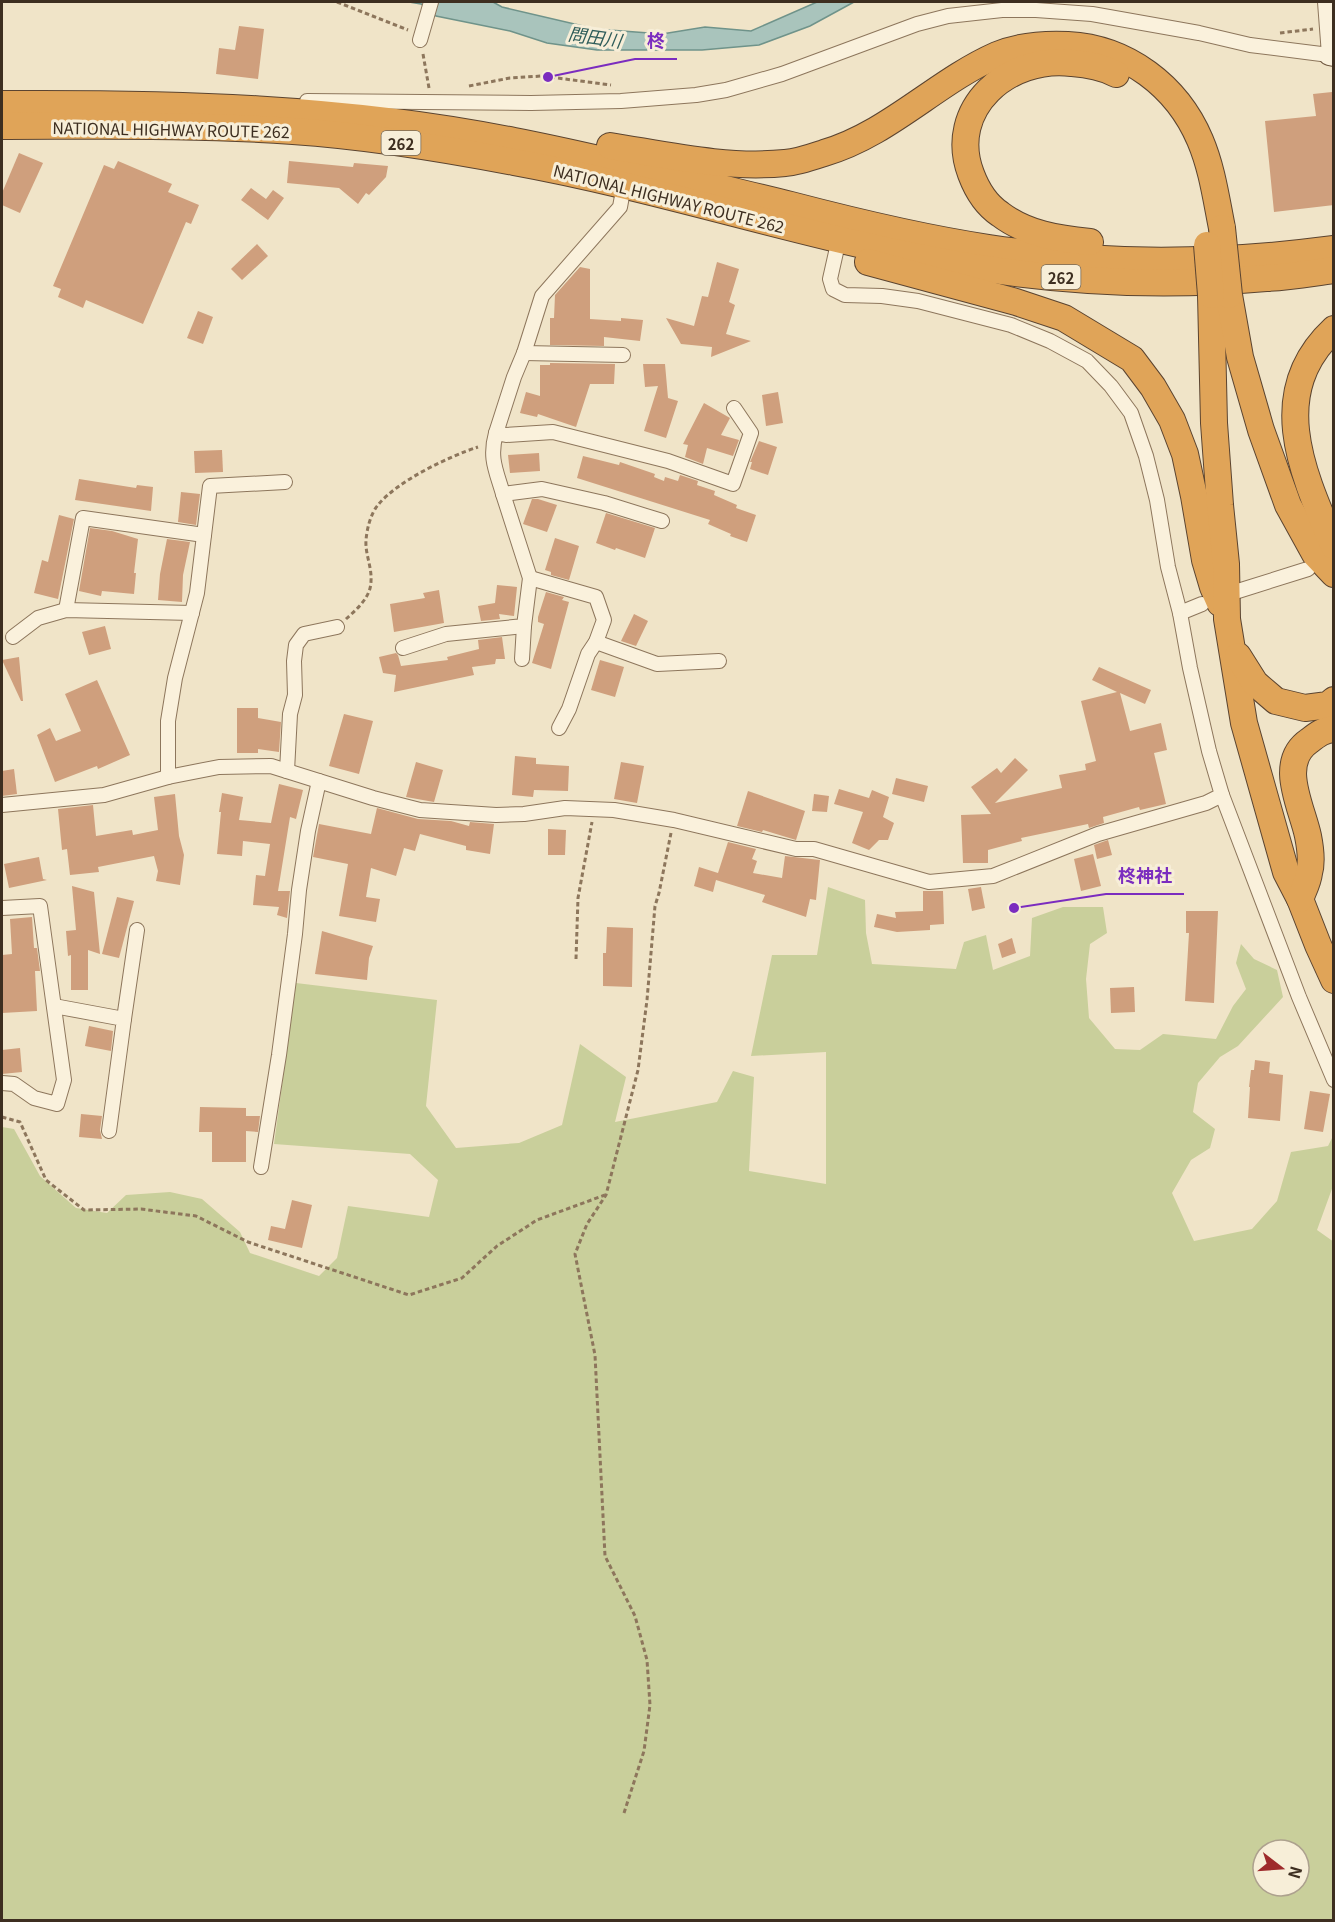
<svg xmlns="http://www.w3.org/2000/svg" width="1335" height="1922" viewBox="0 0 1335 1922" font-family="Georgia,'Noto Sans JP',serif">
<rect width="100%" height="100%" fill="#f0e4c8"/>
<path fill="#c9cf9b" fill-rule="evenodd" d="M828,887L865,900L866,933L872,964L956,969L964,942L986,935L993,970L1030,956L1032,918L1063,907H1103L1107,933L1090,944L1086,979L1089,1018L1115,1049L1140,1050L1163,1034L1216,1039L1233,1006L1246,989L1236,963L1241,944L1254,959L1277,970L1283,997L1238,1046L1220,1057L1198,1083L1193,1112L1215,1129L1210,1148L1191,1160L1172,1193L1194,1241L1252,1229L1277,1201L1291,1152L1328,1146L1333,1136V1186L1317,1230L1334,1242L1333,1920H2V1127L14,1129L40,1176L76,1208L107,1213L126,1195L170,1192L202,1199L240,1232L250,1253L319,1276L337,1258L348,1206L429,1217L438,1180L410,1154L274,1144L296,983L437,1000L426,1106L456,1148L519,1143L562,1125L580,1044L626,1077L615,1122L717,1102L733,1071L754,1077L749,1171L826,1184V1052L751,1056L772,955H817ZM1263,1850H1299V1886H1263Z"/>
<path fill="#a9c4bc" stroke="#6f938a" stroke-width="1.5" d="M409,2H493L502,7L596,29L662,34L705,27L751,31L817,2H854L810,26L759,45L702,50H597L547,43L510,31L436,16L421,4Z"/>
<g fill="#cf9f7d">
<path d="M239,26L264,29L258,79L216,74L219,48L235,50Z"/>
<path d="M1332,92L1334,106V205L1274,212L1265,121L1316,116L1313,94Z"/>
<path d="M19,153L43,163L20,213L2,205V193Z"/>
<path d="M118,161L172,184L168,192L199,205L191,224L186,222L143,324L86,300L83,308L58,297L61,289L53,286L104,165L114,169Z"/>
<path d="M289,161L353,167L354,163L388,166L386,177L369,195L366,193L358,204L339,188L287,183Z"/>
<path d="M251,188L266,199L273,190L284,198L268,220L241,200Z"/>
<path d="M257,244L268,256L242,280L231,269Z"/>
<path d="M717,262L739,269L729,302L735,305L726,334L751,341L711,357L712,347L681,344L666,318L694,326L702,296L708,297Z"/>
<path d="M580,267L590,269V319L621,321V318L643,320L640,341L604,337V346L550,345V318H554L555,295Z"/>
<path d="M198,311L213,317L203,344L187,338Z"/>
<path d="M550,363L615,364L614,384H590L576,427L538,414L537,417L520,413L526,392L540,396V365H550Z"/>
<path d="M643,364H665L668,398L678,401L666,438L644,431L658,386L645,387Z"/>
<path d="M778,392L783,423L766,426L762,395Z"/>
<path d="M704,403L730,418L721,435L739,440L733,456L707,448L703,464L685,457L688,445L683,444Z"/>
<path d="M759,441L777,447L768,475L750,469L752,462H750Z"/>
<path d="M222,450L223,472L195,473L194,451Z"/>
<path d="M539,453L540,471L510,473L508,455Z"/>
<path d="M583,456L619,465L620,462L655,474L654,477L664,481L665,477L678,481L680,475L698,481L697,485L715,491L714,495L737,505L736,508L756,515L747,542L730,536L731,534L708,524L710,520L577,478Z"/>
<path d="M79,479L136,488L137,485L153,487L151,511L75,500Z"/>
<path d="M181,492L200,494L196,525L178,522Z"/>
<path d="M532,499H538L557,505L547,532L523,524Z"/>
<path d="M606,513L655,528L645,558L616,548L615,550L596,543Z"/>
<path d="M59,515L74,519L58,599L34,593L42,560L48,562Z"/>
<path d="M90,528L112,531L138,539L134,573H136L134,594L102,591L101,596L79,591Z"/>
<path d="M555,538L579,546L569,580L551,575V572L545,570Z"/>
<path d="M167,539L190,542L183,575L182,602L158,600L160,574Z"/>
<path d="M497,585L517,587L514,616L499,614L500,619L481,621L478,606L495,603Z"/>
<path d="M439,590L444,623L394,632L390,604L425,598L423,593Z"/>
<path d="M546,592L564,597L562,600L569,602L551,669L532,663L544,624L538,622V617Z"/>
<path d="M634,614L648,621L636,646L621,641Z"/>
<path d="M105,626L111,649L89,655L82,632Z"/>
<path d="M502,637L505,659H496L495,664L472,667L474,675L394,692L396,675L383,673L379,657L396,653L398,655L401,666L448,660L447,657L479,649L478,640Z"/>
<path d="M19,657L23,701H21L2,660Z"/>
<path d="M600,660L624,667L615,697L591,690Z"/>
<path d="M1099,667L1151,690L1145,704L1120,693L1130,731L1161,723L1167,750L1154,753L1166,804L1140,810L1139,807L1103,817L1104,823L1089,828L1088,824L1021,838L1022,841L988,850V863H963L961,815L991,814L971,787L997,768L1001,773L1015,758L1028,770L995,803L1062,788L1059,775L1086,770L1085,764L1096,761L1081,701L1117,692L1092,680Z"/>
<path d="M97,680L130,755L98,769L97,766L55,782L37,735L50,728L56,741L81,731L65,694Z"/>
<path d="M237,708H258V718L281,722L279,752L258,749V753H237Z"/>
<path d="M344,714L373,721L359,774L329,766Z"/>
<path d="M515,756L536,758V764L569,766L568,791L534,790L533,797L512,795Z"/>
<path d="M416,762L443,770L434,802L406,797Z"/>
<path d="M621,762L644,766L637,803L614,799Z"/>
<path d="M14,769L17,794L2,796V771Z"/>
<path d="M896,778L928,786L924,802L892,794Z"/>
<path d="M279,784L303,790L296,819L290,817L278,891H290L287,918L277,915L279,907L253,905L256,875L265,876L270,844L243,841L242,856L217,854L221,812H219L222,793L243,797L239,820L271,823Z"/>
<path d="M839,789L869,798L872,790L889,797L883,817L894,823L888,840H879L869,850L852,843L863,812L834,804Z"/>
<path d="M748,791L805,811L796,840L763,830L762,832L737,826Z"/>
<path d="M175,794L179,836L184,855L180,885L156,881L158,871L154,856L98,867L99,872L70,875L67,849L62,850L58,809L93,805L96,836L132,830L133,835L158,830L154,797Z"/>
<path d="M814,794L829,796L827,812L812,811Z"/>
<path d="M377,808L418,819L451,821L469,826L470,822L494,824L490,854L466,850V846L420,834L415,851L404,848L396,876L371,868L366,897L380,899L376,922L339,916L348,864L313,857L319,824L371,834Z"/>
<path d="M548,829L566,830L565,855H548Z"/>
<path d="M1108,840L1112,855L1097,859L1094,845Z"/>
<path d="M728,842L756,849L752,859L757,861L753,873L782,878L785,856L820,860L816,900L810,899L806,917L762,902L765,895L716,880L713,892L694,886L699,867L718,873Z"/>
<path d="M1093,854L1101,886L1081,891L1074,859Z"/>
<path d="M39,857L43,879L47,880L9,888L4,864Z"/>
<path d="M72,886L94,892L100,954L88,950V990H71V955L68,956L66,931L76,930Z"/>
<path d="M981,887L985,908L972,911L968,889Z"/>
<path d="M923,891H943L944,924L930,925V930L897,932L874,927L877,914L896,918L895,912L923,911Z"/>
<path d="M117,897L134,901L119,958L102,954Z"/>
<path d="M1186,911H1218L1214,1003L1185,1001L1189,933H1186Z"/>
<path d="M32,917L34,948H37L40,971H35L37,1011L2,1013V955L12,954L10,919Z"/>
<path d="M607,927L633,928L632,987L603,986V953H606Z"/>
<path d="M322,931L373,946L369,958L367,980L315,974Z"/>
<path d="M1012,938L1016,953L1002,958L998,944Z"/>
<path d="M1134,987L1135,1012L1111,1013L1110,988Z"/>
<path d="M89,1026L113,1031L111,1051L85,1046Z"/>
<path d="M20,1048L22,1072L2,1074V1050Z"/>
<path d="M1255,1060L1270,1062L1269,1073L1283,1075L1280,1121L1248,1118L1250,1087H1249L1251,1070H1254Z"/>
<path d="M1310,1091L1330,1094L1323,1132L1304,1129Z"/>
<path d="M200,1107L246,1108V1116H260L258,1132L246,1131V1162H212V1132H199Z"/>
<path d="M81,1114L102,1116L100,1130L102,1139L79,1137Z"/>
<path d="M292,1200L312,1205L302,1248L268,1240L271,1226L285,1229Z"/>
</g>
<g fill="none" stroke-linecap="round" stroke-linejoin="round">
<g stroke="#8d765c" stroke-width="16">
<g id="street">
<path d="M420,40L431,2"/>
<path d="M307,101L531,103L621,101L696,95L726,90L782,74L917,24L948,16L1002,10H1036L1092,14L1199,33L1250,45L1329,55L1325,2"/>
<path d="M524,353L623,355"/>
<path d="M496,433L514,377L524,353L542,296L620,207L624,185"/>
<path d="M662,521L604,503L542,489L503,494C496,470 489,458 496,433L506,435L553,432L668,461L733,484L751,433L734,408"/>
<path d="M530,578L596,597L604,620L596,642L588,654L569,709L559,728"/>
<path d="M1238,591L1308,569"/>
<path d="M66,610L83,518L204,535"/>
<path d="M1180,613L1202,604"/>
<path d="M13,637L38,618L66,610L192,613"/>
<path d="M596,642L657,664L719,661"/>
<path d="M403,648L446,634L524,626L530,578L503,494"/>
<path d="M522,659L524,626"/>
<path d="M287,771L290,714L295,695L294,661L296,645L304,634L337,627"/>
<path d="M168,777V721L175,678L197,593L210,486L285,482"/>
<path d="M1222,795L1299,997L1334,1080"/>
<path d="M2,805L104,795L168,777L219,767L271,766L373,798L420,810L496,815L524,814L565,808L614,810L674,820L796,849H814L929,882L993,876L1098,834L1206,803L1222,795L1209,751L1190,668L1180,613L1168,567L1157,500L1146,456L1131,413L1111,386L1087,361L1050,341L1011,325L918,301L882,296L845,295L833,289L830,279L839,239"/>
<path d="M2,908L40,906L64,1080L57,1104L34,1098L14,1084L2,1083"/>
<path d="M54,1006L124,1019L109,1131"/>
<path d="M124,1019L137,930"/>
<path d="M261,1167L279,1055L295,934L299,890L308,831L319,781"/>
</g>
</g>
<g stroke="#6f573f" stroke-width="22">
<path id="secondary" d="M1329,55L1334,56"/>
</g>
<g stroke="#5b4430" stroke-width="28">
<g id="highway">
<path d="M2,104C174,103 345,107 514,141C607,159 699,183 791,205C856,222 922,238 989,248C1102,265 1220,264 1334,249"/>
<path d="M2,126C99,126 196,124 293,131C367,136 441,148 514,162C663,189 807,238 956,264C1057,282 1164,287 1266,278C1289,277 1311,273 1334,270"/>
<path d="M610,146C667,155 727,169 785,163C798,162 812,157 824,153C889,134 936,82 997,55C1018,46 1046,44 1068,45C1127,48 1177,86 1200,140C1212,168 1216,198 1222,228"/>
<path d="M1090,242C1058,239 1026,234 1000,214C985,204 977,190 971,174C946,108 1009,55 1072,63C1087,64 1103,67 1116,74"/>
<path d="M868,262L1016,302L1064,318L1132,359L1153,387L1172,420L1185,454L1194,496L1205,560L1213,587L1220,603"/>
<path d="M1211,295L1214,423L1220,505L1226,564L1227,619L1244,723L1286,872L1300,899L1318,945L1334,980"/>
<path d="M1229,295L1240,357L1261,430L1288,505L1315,554L1334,574"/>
<path d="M1334,329C1265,393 1303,474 1334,546"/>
<path d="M1238,656L1255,683L1276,701L1305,708L1328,705L1334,700"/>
<path d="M1300,899C1303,891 1308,882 1309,873C1312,863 1310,846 1308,836C1302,807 1277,763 1309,741C1318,734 1323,730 1334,729"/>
</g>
</g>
<g stroke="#8d765c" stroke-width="3" stroke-dasharray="4.5 3" stroke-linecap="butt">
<path d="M337,2L408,30"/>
<path d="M1280,33L1313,29"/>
<path d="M423,54L429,88"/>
<path d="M469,86L510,78L542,76L611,85"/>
<path d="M346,619C357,609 371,597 371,581C372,567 365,554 366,540C367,528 371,513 378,505C397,481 450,456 478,447"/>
<path d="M576,959L578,898L592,822"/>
<path d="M2,1117L20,1122L46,1180L84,1210L141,1209L196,1216L248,1242L409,1295L462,1278L497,1246L537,1220L605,1195"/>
<path d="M624,1813L644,1751L650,1705L647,1660L635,1616L605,1556L595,1355L575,1254L587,1224L606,1195L638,1070L647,1000L655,906L659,893L671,833"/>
</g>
<use href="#street" stroke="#faf1dc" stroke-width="14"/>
<use href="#secondary" stroke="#faf1dc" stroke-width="20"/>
<use href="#highway" stroke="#e0a458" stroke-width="26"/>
<g stroke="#5b4430" stroke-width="28" stroke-linecap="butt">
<g id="highway-bridge">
<path d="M1222,228L1229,295"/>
<path d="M1207,245L1211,295"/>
</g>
</g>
<use href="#highway-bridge" stroke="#e0a458" stroke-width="26"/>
</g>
<g text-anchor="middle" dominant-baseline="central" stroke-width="6" stroke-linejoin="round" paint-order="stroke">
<g fill="#f7eed8" stroke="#756857" stroke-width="1.5">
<rect x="381.5" y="131" width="39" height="24" rx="4.5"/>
<rect x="1041.5" y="265" width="39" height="24" rx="4.5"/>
</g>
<g font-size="15" font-weight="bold" fill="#3d2e20">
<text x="401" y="143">262</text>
<text x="1061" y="277">262</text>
</g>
<g font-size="16" fill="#3d2e20" stroke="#f7eed8">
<text transform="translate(171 129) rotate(1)">NATIONAL HIGHWAY ROUTE 262</text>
<text transform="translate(669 198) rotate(14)">NATIONAL HIGHWAY ROUTE 262</text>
</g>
<g font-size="18" font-style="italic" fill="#2f5d5a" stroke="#f7eed8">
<text transform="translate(595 36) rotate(8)">問田川</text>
</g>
</g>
<path fill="none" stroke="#7b2cbf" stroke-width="2" d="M548 77L635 59H677M1014 908L1106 894H1184"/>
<g fill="#7b2cbf" stroke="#f7eed8" stroke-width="2">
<circle cx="548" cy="77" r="6"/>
<circle cx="1014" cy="908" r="6"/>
</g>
<g font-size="18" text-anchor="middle" font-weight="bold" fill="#7b2cbf" stroke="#f7eed8" stroke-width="6" stroke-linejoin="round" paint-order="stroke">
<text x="656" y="47">柊</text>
<text x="1145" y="882">柊神社</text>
</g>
<rect width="1335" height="1922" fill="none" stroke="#3d2e20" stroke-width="6"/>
<g transform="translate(1281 1868) rotate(107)"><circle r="28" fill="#f7eed8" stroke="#ada18e" stroke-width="1.5"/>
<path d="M0-4.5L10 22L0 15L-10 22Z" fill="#9e2a2b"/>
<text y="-9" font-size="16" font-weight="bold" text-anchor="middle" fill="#3d2e20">N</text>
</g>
</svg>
